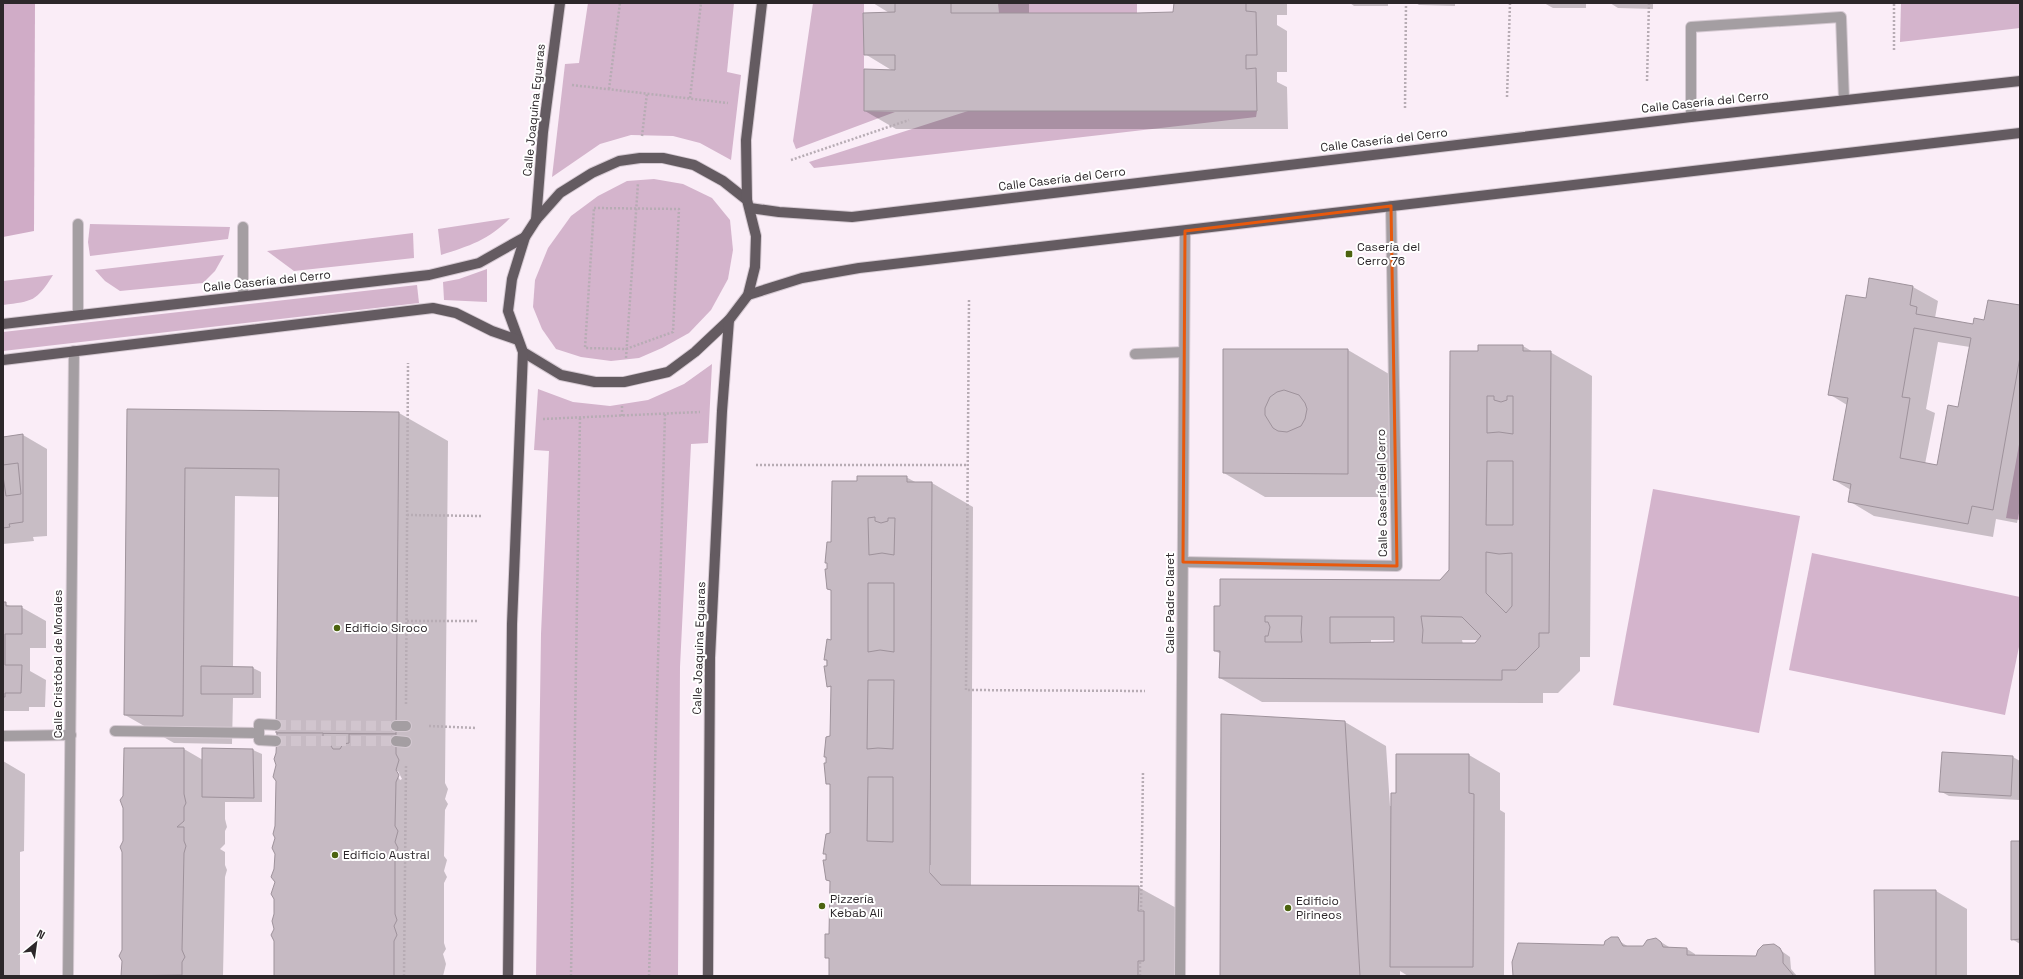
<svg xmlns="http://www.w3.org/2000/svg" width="2023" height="979" viewBox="0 0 2023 979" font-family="'Space Grotesk',sans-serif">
<rect width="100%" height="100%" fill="#faedf7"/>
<g fill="#d4b4cc">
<path d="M588,3H734L727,72L741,75L731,160L700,143L673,136L631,135L600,144L552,177L565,64L579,63Z"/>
<path d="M813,3H864V111L895,112L796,149L793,141Z"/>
<path d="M998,3H1137V13H999Z"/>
<path d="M1901,3H2020V28L1900,42Z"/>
<path d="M968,111H1257L1256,117L814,168L809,162Z"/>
<path d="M654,179L683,184L712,198L730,220L733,250L728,279L711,310L689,333L662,348L639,358L611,361L581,357L556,349L542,329L533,307L535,280L548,248L571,216L598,196L627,181Z"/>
<path d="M510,218C489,240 469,246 441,255L438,229Z"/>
<path d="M90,224L230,227L228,239L90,256L88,242Z"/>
<path d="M413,233L414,258L294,271L267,251Z"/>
<path d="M224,255L215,271L203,283L120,291L105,281L95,270Z"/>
<path d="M487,269V302L444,300L443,282L459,279Z"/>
<path d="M53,275C36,302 33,301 3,305V281Z"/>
<path d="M417,285L419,303L3,351V332Z"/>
<path d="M712,364L708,443L691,444L680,667L678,976H536L541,634L549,451L534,450L538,389L573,402L610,406L648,400L684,384Z"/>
<path d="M2020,439V520L2006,518Z"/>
<path d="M1653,489L1800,516L1759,733L1613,705Z"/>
<path d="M1812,553L2020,597V642L2005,715L1789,670Z"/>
</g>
<path fill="#d0acc7" d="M3,3H35L34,231L3,237Z"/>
<g fill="#0003" fill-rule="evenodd">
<path d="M873,3H1029V14L1174,13L1175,5L1172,3H1287V15H1277V25L1287,31V72H1277V82L1287,87L1288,129H896L865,111L893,71L865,54L891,14Z"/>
<path d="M1350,3H1388V6H1354Z"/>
<path d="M1416,3H1455V6L1419,5Z"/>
<path d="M1544,3H1586V8H1553Z"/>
<path d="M1610,3H1653V9L1618,8Z"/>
<path d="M1870,279L1913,287L1938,301L1935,318L1974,325L2020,306V508L2017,523L1996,519L1993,537L1874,516L1849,501L1851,490L1834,480L1847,405L1829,394L1867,300ZM1938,342L1970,347L1959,408L1938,466L1925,464L1935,413L1926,409Z"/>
<path d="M1523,346L1533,352H1550L1592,376L1590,657H1580V671L1558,693H1543V703L1262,702L1220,678L1221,654L1215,651V607L1440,581L1450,571L1479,352ZM1371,640H1395V643H1371ZM1462,640H1479L1475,644H1463Z"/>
<path d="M1224,350H1348L1389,374V497H1265L1224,473Z"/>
<path d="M128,410L399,413L448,441L445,783L448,789L445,799L448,804L445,810L444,856L447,860L444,871L447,877L444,883V943L446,949L443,954L446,964L443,976H275L280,497L235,496L233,667L253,668L261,672V698H233L232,744L174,743L125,715ZM395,771H398L402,779L400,780Z"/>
<path d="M23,435L47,449V536L33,537L34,541L3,544V437Z"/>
<path d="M906,477L917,483H932L973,507L971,886L1138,887L1180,910L1179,932L1185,936V976H830V959L826,957L830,936L831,882L827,880V855L824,854L831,834V785L827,783V764L831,737L832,688L828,686L826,655L832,641V591L828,589V570L832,543L858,482ZM929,865H931V878Z"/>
<path d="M3,603L12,607H21L46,621V648H30V671L46,680L45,707H29V711H3Z"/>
<path d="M1345,722L1386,746L1390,806H1392L1397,794V755H1469L1500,773V810L1505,813L1504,976H1408L1400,971V976H1221Z"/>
<path d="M184,749L203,760V749L253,750L262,754V802H225V819L227,827L225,831V844L220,849L225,852V865L227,870L225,877L223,976H122L123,950Z"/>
<path d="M2013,757L2020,761L2019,800L1949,796L1940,791Z"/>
<path d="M3,761L25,774L24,851L20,852V976H3Z"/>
<path d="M2020,842V944L2012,939Z"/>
<path d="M1936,891L1967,909V976H1876Z"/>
<path d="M1614,938L1629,947H1644L1656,939L1669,947L1687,949L1695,954V956L1757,957L1773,945L1790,957L1791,969L1797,976H1514L1604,946L1609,939Z"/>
</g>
<g fill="#c6bac3" stroke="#9e929b" fill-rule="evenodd">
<path d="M895,3H951V13H1137L1173,12L1174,3H1246V11L1256,12L1257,55H1246V69L1256,68L1257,111H864V69L895,70V55H864L863,13L895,12Z"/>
<path d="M1869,278L1913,286L1910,305L1917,307L1916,314L1973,324L1974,318L1984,320L1988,300L2020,305V357L1993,510L1972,506L1968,524L1848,502L1851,484L1833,480L1848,398L1828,395L1846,295L1866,298ZM1914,328L1971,338L1958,407L1948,405L1937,465L1900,458L1910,398L1902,397Z"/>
<path d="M1478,345H1523V351H1551L1549,633H1539V647L1516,670H1502V680L1219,678L1220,651H1214V606H1220V579L1440,580L1449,570L1450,351H1478ZM1487,396H1494V400L1501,402L1507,400V396H1513V434L1499,432L1487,433ZM1487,461H1513V525H1486ZM1486,552L1499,554L1512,553V606L1506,613L1486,593ZM1265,616H1302L1301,632L1302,642H1265V636H1268L1270,627L1268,622H1265ZM1421,616L1462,617L1481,636L1475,643H1422L1423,630ZM1330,617H1394V642L1330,643Z"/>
<path d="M1223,349H1348V474L1223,473ZM1284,390L1299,395L1305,403L1307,409L1305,419L1301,426L1287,432L1278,431L1273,428L1265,415V408L1270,397L1277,392Z"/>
<path d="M127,409L399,412L396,734L276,733L279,469L185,468L183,716L124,715Z"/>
<path d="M23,434V522L9,524L10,527L3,528V476L6,496L21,494L18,463L3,465V437Z"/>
<path d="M857,476H907V482H932L930,873L941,885L1139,886L1138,911H1144V961H1138V976H829V958H825V934H829L830,881L826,880L823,860H826V854H823L826,834L830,833V784H826L824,763H826V757H824L826,737L830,736L831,686L827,687L824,666H827V660H824L827,639L831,640V590L827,589L825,569H827V563H825L827,542H831L832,481H857ZM875,517V521L881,523L888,521V518H895L894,555L882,553L869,555L868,518ZM868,583H894V652L880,650L868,652ZM868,680H894L893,749L878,748L867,749ZM868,777H893V842L867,841Z"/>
<path d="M3,602H6V606H22V634H5V665H22L21,693H5V697H3Z"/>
<path d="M201,666L253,667V694H201Z"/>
<path d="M1221,714L1345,721L1360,976H1220Z"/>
<path d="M277,733H323V743H329L333,749H340L343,744L349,743V734H396V754L399,760L396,770L399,775L396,782L395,826L398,831L395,842L398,848L395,855V914L397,920L394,926L397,935L394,941V976H274V941L271,935L274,929L272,921L274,914V899L271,894L275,882L271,877L274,869L275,854L272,848L275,838L273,834L275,826L276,781L273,777L276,765L274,759L276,753Z"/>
<path d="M124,748H184V794L186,803L184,807V821L177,827H184V841L186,846L184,853L182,950L185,957L182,962V975L121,976L122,961L119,956L122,950V852L120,847L123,841V808L120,800L123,796Z"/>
<path d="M202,748L253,749L254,798L202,797Z"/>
<path d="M1942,752L2013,756L2011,796L1939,792Z"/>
<path d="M1396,754H1469V793L1474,794L1473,967H1390L1391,793H1396Z"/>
<path d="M2011,841H2020V939L2011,940Z"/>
<path d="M1874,890H1936V976H1875Z"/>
<path d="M1611,937H1618L1623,946H1643L1647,940L1656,938L1661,942L1663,947L1687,948V955L1756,956L1758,950L1763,945L1774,944L1780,948L1783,954V963L1794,976H1513L1512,962L1518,943L1604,945L1605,941Z"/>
</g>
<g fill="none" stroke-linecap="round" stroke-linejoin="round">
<g stroke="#d1c5ce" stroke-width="10" stroke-dasharray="10 5" stroke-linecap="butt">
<path d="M276,725L396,726"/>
<path d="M276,741H396"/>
</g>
<g stroke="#d5c9d2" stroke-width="12">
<g id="minor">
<path d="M1691,117V27L1841,17L1844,100"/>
<path d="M78,224V315"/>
<path d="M243,227V296"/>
<path d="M1135,354L1184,352"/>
<path d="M1183,562L1397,566L1391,206"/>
<path d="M276,725L259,724V740L276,741"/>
<path d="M396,726H406"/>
<path d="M115,731L259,733"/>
<path d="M3,736L71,735"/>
<path d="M396,741L406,742"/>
<path d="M68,976L74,351"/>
<path d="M1180,976L1185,231"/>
</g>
</g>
<g stroke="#d5c9d2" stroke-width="12">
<g id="major">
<path d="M640,158H663L694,165L723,181L747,200L756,236L755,267L748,295L729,320L695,352L668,372L624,382H595L561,375L523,352L508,311L512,279L525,237L536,220L560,193L592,173L619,161Z"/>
<path d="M747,200L746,140L762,3"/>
<path d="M750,208L779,212L852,217L1691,117L2020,81"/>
<path d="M536,220L543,132L560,3"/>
<path d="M748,295L802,278L859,268L2020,133"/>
<path d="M3,324L429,275L479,263L525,237"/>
<path d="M3,360L433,308L456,313L492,331L518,340"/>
<path d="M508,976L512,624L523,352"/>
<path d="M708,976L710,658L722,411L729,320"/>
</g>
</g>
<g stroke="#b7acb4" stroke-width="2.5" stroke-dasharray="2 2" stroke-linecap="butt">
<path d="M1894,50V3"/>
<path d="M1647,81L1649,3"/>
<path d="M572,85L728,103"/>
<path d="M609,89L620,3"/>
<path d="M1507,97L1510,3"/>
<path d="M690,98L701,3"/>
<path d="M1405,108L1406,3"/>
<path d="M642,136L647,93"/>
<path d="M791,160L909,120"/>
<path d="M594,208L679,209L673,332L626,349L585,348Z"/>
<path d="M969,300L966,690L1145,691"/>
<path d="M626,358L638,183"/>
<path d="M622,416V405"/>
<path d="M543,419L700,412"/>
<path d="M756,465H967"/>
<path d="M407,515L481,516"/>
<path d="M407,621H479"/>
<path d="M406,704L408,363"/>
<path d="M429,726L477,728"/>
<path d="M1141,911L1143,771"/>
<path d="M404,976L406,765"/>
<path d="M571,976L580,417"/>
<path d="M649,976L665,414"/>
<path d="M1140,976V961"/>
</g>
<use href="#minor" stroke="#a49ea2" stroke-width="10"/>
<use href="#major" stroke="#645b61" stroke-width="10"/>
</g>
<path fill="none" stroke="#e8590c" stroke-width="3" stroke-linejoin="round" d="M1391,206L1397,566L1183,562L1185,231Z"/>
<g fill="#4c630f" stroke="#fff" stroke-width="1.5">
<rect x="1345" y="250" width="8" height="8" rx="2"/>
<circle cx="337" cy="628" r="4"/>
<circle cx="335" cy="855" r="4"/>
<circle cx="822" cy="906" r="4"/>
<circle cx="1288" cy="908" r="4"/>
</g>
<g text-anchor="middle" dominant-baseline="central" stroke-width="4" stroke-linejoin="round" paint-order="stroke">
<g font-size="12" fill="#2c272a" stroke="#fff">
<text transform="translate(1705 102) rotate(-6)">Calle Casería del Cerro</text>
<text transform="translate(534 110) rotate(-84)">Calle Joaquina Eguaras</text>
<text transform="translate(1384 140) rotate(-7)">Calle Casería del Cerro</text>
<text transform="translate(1062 179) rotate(-7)">Calle Casería del Cerro</text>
<text transform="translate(267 281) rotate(-6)">Calle Casería del Cerro</text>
<text transform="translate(1382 493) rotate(-91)">Calle Casería del Cerro</text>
<text transform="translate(1170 603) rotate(-90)">Calle Padre Claret</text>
<text transform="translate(699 648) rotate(-88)">Calle Joaquina Eguaras</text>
<text transform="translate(58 664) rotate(-90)">Calle Cristóbal de Morales</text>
</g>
<g font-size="12" fill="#2c272a" stroke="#fff" text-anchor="start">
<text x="1357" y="247">Casería del<tspan x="1357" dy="14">Cerro 76</tspan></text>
<text x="345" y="628">Edificio Siroco</text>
<text x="343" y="855">Edificio Austral</text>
<text x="830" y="899">Pizzería<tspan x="830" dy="14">Kebab Ali</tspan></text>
<text x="1296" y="901">Edificio<tspan x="1296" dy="14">Pirineos</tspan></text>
</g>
</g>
<rect width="2023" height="979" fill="none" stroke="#2c272a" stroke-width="8"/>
<g transform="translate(36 943) rotate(29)" stroke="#ffffff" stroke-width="3" paint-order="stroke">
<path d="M0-3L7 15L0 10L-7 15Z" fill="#2c272a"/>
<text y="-6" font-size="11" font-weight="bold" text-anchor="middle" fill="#2c272a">N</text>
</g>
</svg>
